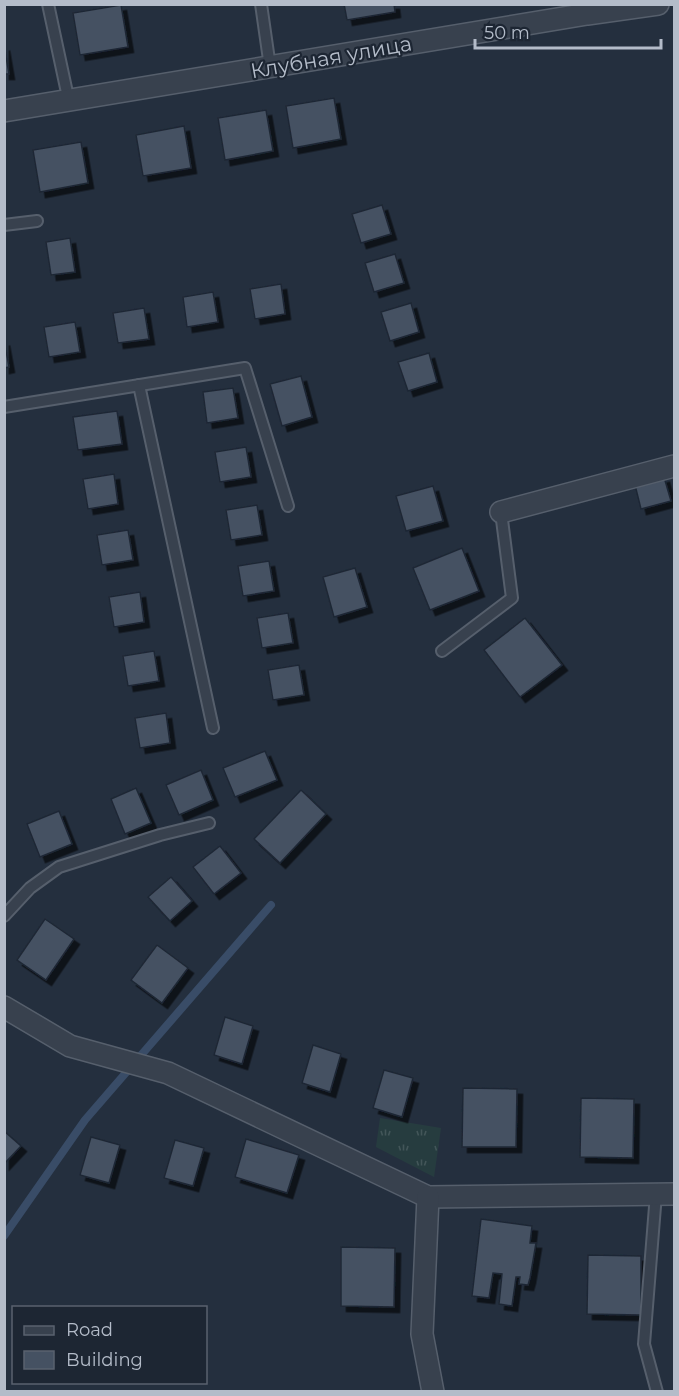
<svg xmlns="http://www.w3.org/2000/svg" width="679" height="1396" viewBox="0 0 679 1396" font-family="Montserrat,sans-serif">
<defs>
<pattern id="grass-tufts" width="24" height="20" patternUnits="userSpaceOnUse" patternTransform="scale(1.5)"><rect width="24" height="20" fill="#263c3f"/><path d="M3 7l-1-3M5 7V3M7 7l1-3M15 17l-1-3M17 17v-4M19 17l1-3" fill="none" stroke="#435659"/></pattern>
<filter id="shadow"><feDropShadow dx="5.5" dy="5.5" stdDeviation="0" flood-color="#0009"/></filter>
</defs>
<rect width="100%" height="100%" fill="#242f3e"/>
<path fill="url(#grass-tufts)" d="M380,1118L441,1128L434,1177L376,1147Z"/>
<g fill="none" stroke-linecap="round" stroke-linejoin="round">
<path stroke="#394c67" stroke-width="8" d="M4,1236L85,1120L271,905"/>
</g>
<g fill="#455162" stroke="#1f2835" stroke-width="1.5" filter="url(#shadow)">
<path d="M344,4H394L395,12L347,20Z"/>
<path d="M121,5L128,47L80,55L73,13Z"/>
<path d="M4,45L9,74H4Z"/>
<path d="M334,98L341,139L293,148L286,106Z"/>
<path d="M266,110L273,151L225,160L218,118Z"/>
<path d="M184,126L191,168L143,176L136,135Z"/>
<path d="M81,142L88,183L40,192L33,150Z"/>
<path d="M382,205L391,234L361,243L352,214Z"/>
<path d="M70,238L75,272L51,275L46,242Z"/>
<path d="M395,254L404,283L374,292L365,263Z"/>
<path d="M281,284L285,314L255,319L250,289Z"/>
<path d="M213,292L218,322L187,327L183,297Z"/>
<path d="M411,303L419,332L390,341L381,312Z"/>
<path d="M144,308L149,339L118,343L113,313Z"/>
<path d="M75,322L80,352L49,357L44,327Z"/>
<path d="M4,340L9,367L4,368Z"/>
<path d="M429,353L437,382L408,391L398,362Z"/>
<path d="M301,376L312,417L282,426L270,384Z"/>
<path d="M233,388L238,418L207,423L203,392Z"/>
<path d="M117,411L122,444L78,450L73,417Z"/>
<path d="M246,447L251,477L220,482L215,452Z"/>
<path d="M114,474L118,504L88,509L83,479Z"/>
<path d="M664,477L671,501L641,509L635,485Z"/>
<path d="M433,486L443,521L406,531L396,496Z"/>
<path d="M257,505L262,535L231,540L226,510Z"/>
<path d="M128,530L133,560L102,565L97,535Z"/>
<path d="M462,548L479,591L430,610L413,568Z"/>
<path d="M269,561L274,591L243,596L238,566Z"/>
<path d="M355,568L367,607L334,617L323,577Z"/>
<path d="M140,592L144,622L114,627L109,597Z"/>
<path d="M288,613L293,643L262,648L257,618Z"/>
<path d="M525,618L562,665L520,697L484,650Z"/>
<path d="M154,651L159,681L128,686L123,656Z"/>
<path d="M299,665L304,695L273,700L268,670Z"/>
<path d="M166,713L170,743L140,748L135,718Z"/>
<path d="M265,751L277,780L235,797L223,768Z"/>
<path d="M201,770L213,800L179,815L166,785Z"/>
<path d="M136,788L151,823L125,834L111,799Z"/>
<path d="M301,790L326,814L280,863L254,839Z"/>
<path d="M59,811L72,844L40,857L27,824Z"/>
<path d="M220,846L241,873L214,894L193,867Z"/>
<path d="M171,877L192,901L170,921L148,897Z"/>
<path d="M45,919L74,939L46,980L17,960Z"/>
<path d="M157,945L188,968L162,1003L131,980Z"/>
<path d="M225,1017L253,1026L242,1064L214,1055Z"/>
<path d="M313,1045L341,1054L330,1092L302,1083Z"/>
<path d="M384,1070L413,1078L402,1117L373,1108Z"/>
<path d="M463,1088L517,1089L516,1147H462Z"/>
<path d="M581,1098L634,1099L633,1158L580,1157Z"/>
<path d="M4,1131L21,1146L4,1164Z"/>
<path d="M91,1137L120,1145L109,1183L80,1175Z"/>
<path d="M246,1139L299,1155L287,1193L235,1177Z"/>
<path d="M175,1140L204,1148L193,1186L164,1178Z"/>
<path d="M481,1219L532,1226L530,1243H536L530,1278L528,1285L519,1284L520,1277H516L512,1306L499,1304L502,1274L493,1273L489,1298L472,1296Z"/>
<path d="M341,1247L395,1248L394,1307L341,1306Z"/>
<path d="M588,1255L641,1256V1315L587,1314Z"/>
</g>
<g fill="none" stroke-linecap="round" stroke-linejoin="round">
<g stroke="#565f6c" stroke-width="14">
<g id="lane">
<path d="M48,4L69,102"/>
<path d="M261,4L270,67"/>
<path d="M4,225L37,221"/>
<path d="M139,385L213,728"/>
<path d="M4,407L245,368L288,506"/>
<path d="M442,651L512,598L501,512"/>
<path d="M4,916L30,888L59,867L160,835L209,823"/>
<path d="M656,1194L644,1344L657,1392"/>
</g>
</g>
<g stroke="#565f6c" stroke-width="24">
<g id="street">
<path d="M4,111L587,14L658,4"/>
<path d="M501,512L674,466"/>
<path d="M4,1007L70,1046L168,1073L428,1197L674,1194"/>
<path d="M428,1197L422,1334L433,1392"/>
</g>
</g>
<use href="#lane" stroke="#38414e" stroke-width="10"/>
<use href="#street" stroke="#38414e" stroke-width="21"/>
</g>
<g text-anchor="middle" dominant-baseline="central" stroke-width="4.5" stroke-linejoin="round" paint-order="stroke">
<g font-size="21" fill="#b4bcc9" stroke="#1d2633">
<text transform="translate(331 57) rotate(-10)">Клубная улица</text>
</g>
</g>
<rect width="679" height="1396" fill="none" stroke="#b4bcc9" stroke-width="12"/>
<rect x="12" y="1306" width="195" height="78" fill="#1d2633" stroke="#59626f" stroke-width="1.5"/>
<rect x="24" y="1326" width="30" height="9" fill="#38414e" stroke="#59626f" stroke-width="1.5"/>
<text x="66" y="1336" font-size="18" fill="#b4bcc9">Road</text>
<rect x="24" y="1351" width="30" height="18" fill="#455162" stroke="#59626f" stroke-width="1.5"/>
<text x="66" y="1366" font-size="18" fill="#b4bcc9">Building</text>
<path d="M475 39v9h186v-9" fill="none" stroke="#b4bcc9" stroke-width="3"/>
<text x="484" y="39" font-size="18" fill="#b4bcc9" stroke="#1d2633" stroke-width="4.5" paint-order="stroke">50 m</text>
</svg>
